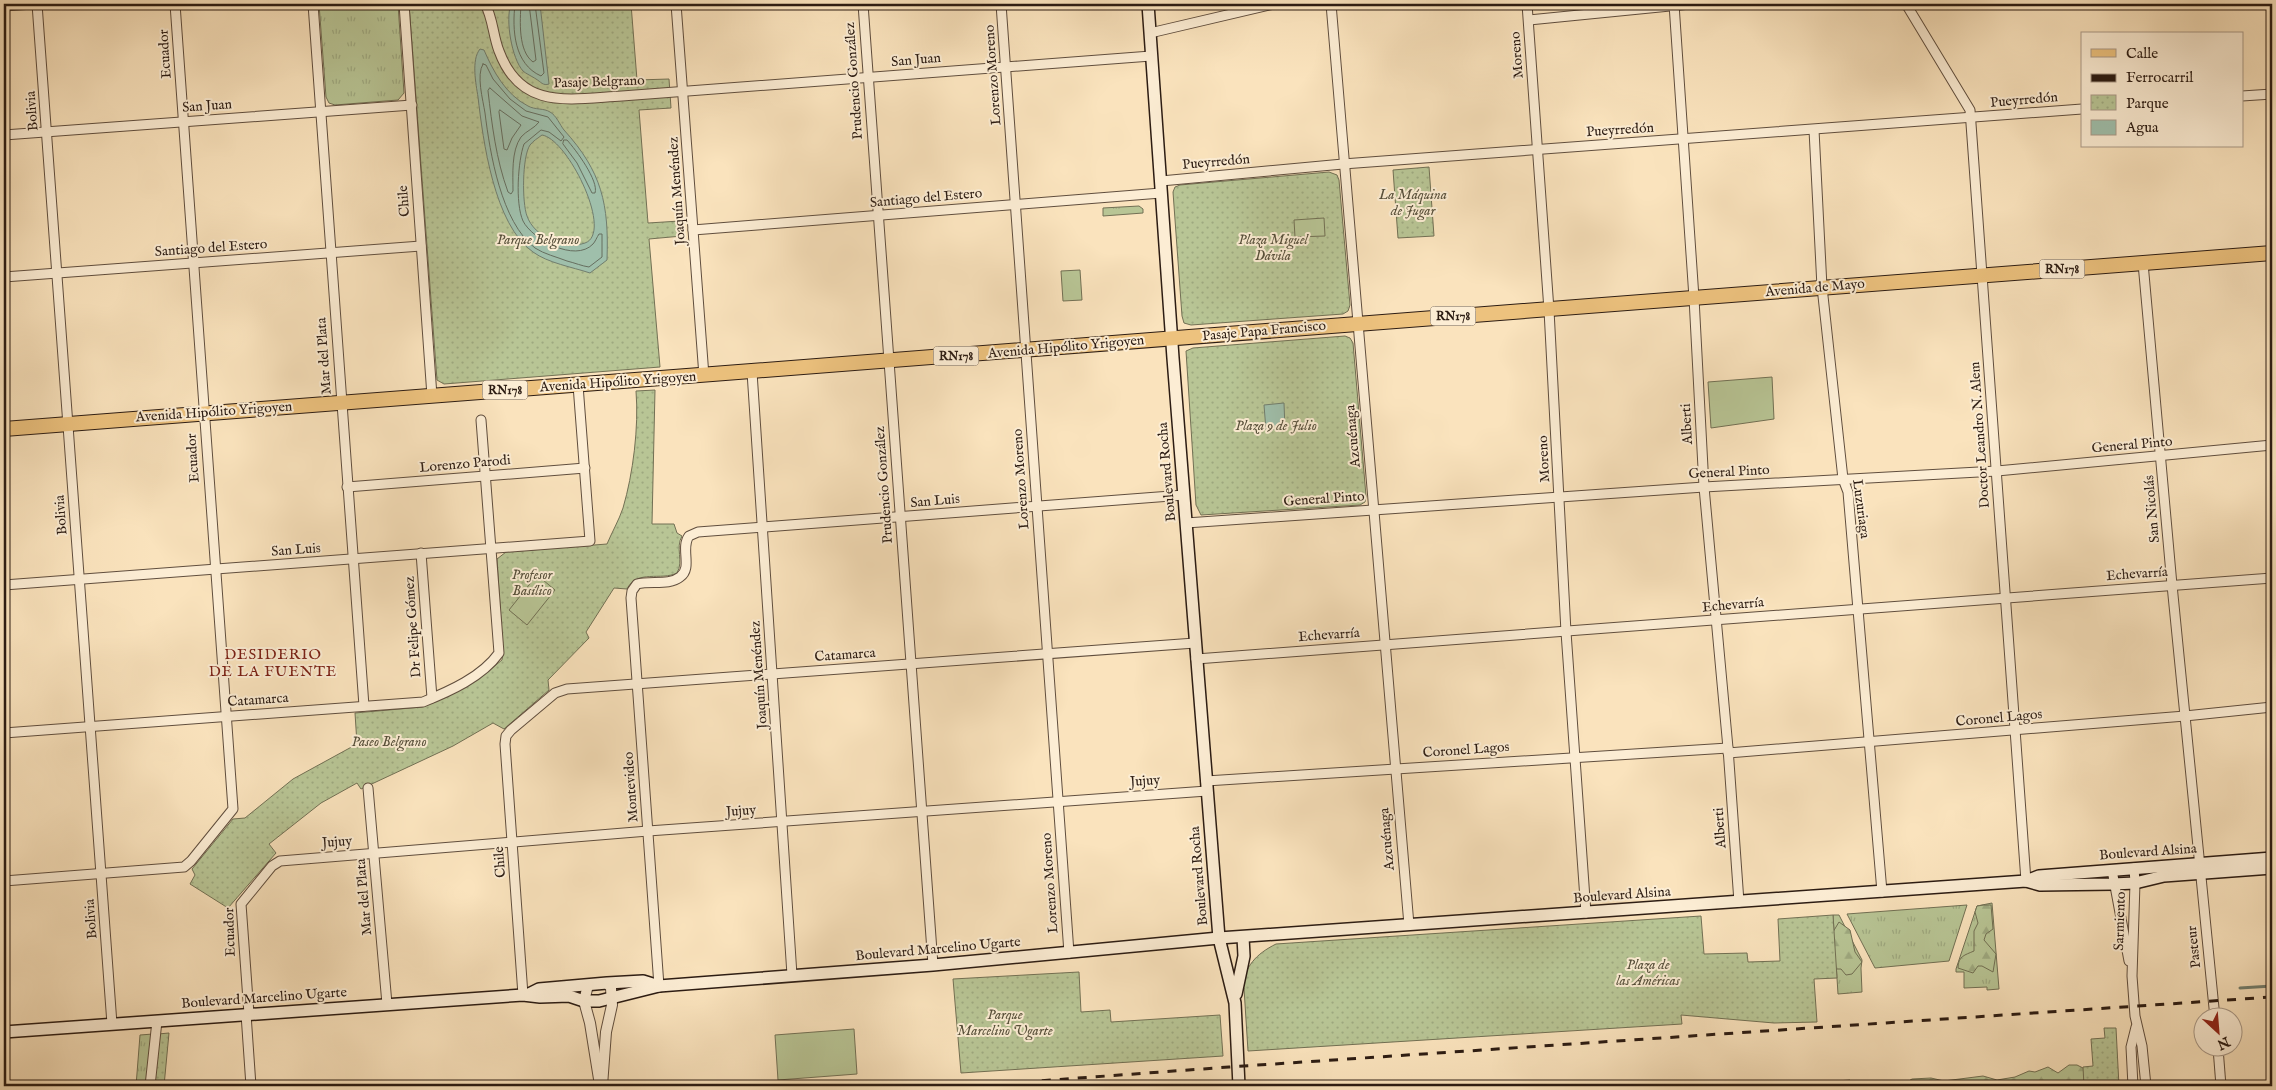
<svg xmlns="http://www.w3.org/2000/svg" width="2276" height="1090" viewBox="0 0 2276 1090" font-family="'IM FELL English',serif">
<defs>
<pattern id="grass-tufts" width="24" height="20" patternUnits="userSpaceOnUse" patternTransform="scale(1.25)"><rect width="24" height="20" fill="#b8c595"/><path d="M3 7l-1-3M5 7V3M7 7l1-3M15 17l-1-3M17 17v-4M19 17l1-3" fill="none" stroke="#9ea980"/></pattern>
<pattern id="forest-firs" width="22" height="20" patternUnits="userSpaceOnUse" patternTransform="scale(1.25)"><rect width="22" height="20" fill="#b8c595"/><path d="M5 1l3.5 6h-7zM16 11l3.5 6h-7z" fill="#9ea980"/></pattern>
<pattern id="park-dots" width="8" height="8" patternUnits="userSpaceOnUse" patternTransform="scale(1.25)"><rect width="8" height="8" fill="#b8c595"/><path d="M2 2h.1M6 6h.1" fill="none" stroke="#9ea980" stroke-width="1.8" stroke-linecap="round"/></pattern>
</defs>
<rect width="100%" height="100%" fill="#fae3bd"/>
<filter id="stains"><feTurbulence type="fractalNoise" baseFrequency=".004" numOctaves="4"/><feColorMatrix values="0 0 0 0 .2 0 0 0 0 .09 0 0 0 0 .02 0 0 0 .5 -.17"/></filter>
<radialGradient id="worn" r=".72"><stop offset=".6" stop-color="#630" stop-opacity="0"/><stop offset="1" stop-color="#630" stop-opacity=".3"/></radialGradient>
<g fill="url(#grass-tufts)" stroke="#727054">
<path d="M319,4H398L404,93L398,100L335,105L329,103L326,97Z"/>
<path d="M1139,206L1143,209V213L1103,216V208Z"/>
<path d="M1992,903L1999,989L1987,990V987L1964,988V972H1956V969L1977,906Z"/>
<path d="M1967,905L1949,961L1875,968L1847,914Z"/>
<path d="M1833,915H1839L1862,960L1861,968L1862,992L1838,994Z"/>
<path d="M153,1034L147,1086H136L140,1035Z"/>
</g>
<g fill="url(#forest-firs)" stroke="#727054">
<path d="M1984,905H1991L1993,929L1986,934L1984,940L1996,954L1993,972L1982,966H1978L1973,973L1958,968C1958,956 1965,955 1974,951V931L1978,923L1975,912L1977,906Z"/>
<path d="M1839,922L1850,930L1855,952L1862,962L1852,974L1846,975L1841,969H1828L1830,937Z"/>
<path d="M2069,1065H2077L2087,1070L2093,1086H1908L1907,1082L1912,1079L1931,1078L1944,1081L1983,1076L1997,1080L2015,1077L2029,1071L2035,1072L2048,1067L2058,1073Z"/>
</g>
<g fill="url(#park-dots)" stroke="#727054">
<path d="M409,4H631L637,80L669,79L671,108L639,110L648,223L680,221L682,236L649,239L660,367L444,384L437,380Z"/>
<path d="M1429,167L1434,236L1398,238L1393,170Z"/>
<path d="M1329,172L1337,175L1339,180L1350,305L1348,311L1343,314L1191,325L1184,323L1182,316L1173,192L1175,187L1180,185Z"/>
<path d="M1345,336L1350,338L1353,343L1366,496L1365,502L1360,505L1201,515L1196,505L1186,351L1193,348Z"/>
<path d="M655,390L652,524H674L677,533L682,536C675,548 684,561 677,573C661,581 637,569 627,589L614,588L586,632L589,638L548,680L549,690L504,729L493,723L453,746L361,789L357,783L321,803L269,844L276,853L228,908L190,884L195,875L192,869L233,819L245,818L293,779L357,744L355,713L422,707L449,696L482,676L502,660L503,653L497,559L506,552L607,544C612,532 619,520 623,508C633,474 639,427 636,391Z"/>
<path d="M1833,915L1837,978L1814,979L1817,1022L1774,1023L1681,1015L1682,1024L1248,1051L1244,988H1242C1245,966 1256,954 1276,944L1701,916L1704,954L1747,953L1748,962L1780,961L1778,919Z"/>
<path d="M1079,972L1081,1012L1110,1010L1111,1022L1220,1015L1223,1056L961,1073L953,979Z"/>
<path d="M2104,1028H2116L2119,1086H2084L2083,1067L2093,1066L2091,1039L2105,1038Z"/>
<path d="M169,1033L164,1086H152L158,1034Z"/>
<path d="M1850,1080V1086H1769Z"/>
</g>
<g fill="#b8c595" stroke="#727054">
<path d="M1324,218L1325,236L1295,237L1294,220Z"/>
<path d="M1080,270L1082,300L1063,301L1061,271Z"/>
<path d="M1772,377L1774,419L1711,428L1708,382Z"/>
<path d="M537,575L555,590L527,625L509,610Z"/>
<path d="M854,1029L857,1074L778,1080L775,1035Z"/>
</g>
<g fill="#9fbfab" stroke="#717e6e" fill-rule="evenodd">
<path d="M511,4H540L549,84C543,86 541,82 536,79C533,77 525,73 523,71C512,59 505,20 511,4Z"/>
<path d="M480,49L484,50C493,71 506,95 528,106C535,110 544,108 550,112C556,115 560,125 564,130C602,172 609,204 607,260L590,273C572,267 548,263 533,252C494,225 483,140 478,97C476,84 471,60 480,49ZM542,135C568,139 614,233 585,243C565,250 534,237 527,216C522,203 522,157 530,145C533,141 538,138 542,135Z"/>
<path d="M1284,403L1285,429L1266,430L1264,405Z"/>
</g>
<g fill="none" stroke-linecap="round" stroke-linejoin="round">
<g stroke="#666e5f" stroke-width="1">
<path d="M515,4C512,30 514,64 541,76L544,73L535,4"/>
<path d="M521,4C520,21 518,51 533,62L536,60L529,4"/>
<path d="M483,64L486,65L493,79L510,99L526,111L548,117L564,137L561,141L549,132L541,130L524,144C518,161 515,203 523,221C532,239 575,263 593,244C595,242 597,237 599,234H602V257L589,267C582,266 575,263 567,261C557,257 544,254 535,248C501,222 490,153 485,113C483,100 476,75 483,64Z"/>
<path d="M490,88L522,116L539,122C535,128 526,131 521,137C511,151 513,175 513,191L511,194L508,192C496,159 492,125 488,91Z"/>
<path d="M500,110L521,125L512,138L507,150L504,149L499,112Z"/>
<path d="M564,140H567C576,150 599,181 595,193H592L577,163L563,144Z"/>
</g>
<path stroke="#717e6e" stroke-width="3" d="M2240,988L2272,986"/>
<g stroke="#604e3e" stroke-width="11">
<g id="minor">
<path d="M37,4L112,1024"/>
<path d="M313,4L364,706"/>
<path d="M404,4L432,396"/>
<path d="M485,4C493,18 493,36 499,51C521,111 570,99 622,96L1151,56"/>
<path d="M676,4L704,376"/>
<path d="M863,4L933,965"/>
<path d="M1001,4L1069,953"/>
<path d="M1331,4L1409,925"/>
<path d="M1527,4L1549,310L1566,632L1586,913"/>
<path d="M1674,4L1694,298L1704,487L1728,748L1739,902"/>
<path d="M1906,4L1970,110L2026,881"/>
<path d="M4,6L33,4"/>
<path d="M1529,20L1690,4"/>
<path d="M1150,33L1274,4"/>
<path d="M2242,96L2272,94"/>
<path d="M1814,130L1822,287L1843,479L1848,492L1882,892"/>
<path d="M4,135L412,105"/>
<path d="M1161,181L1343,164L2082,109"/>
<path d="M693,230L1161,193"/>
<path d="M2143,263L2172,585L2215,1018"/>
<path d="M4,277L421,246"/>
<path d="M752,372L792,975"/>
<path d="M347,487L585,468"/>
<path d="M1186,523L1704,487L1997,471L2272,445"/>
<path d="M421,553L432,698"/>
<path d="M4,585L590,541L578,385"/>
<path d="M1196,659L2272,578"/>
<path d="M4,733L423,702C450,691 482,677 499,653L481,420"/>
<path d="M1728,753L2185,716L2272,707"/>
<path d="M1206,781L1728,748"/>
<path d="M368,788L387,1004"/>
<path d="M2134,868L2135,883L2132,976L2135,1016L2142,1046L2146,1086"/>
<path d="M2112,870L2129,961"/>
<path d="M4,881L184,867L191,861L233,809L175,4"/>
<path d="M659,986L631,598L632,591L637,584C650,580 669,586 680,577C693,568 680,548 689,536L698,532L1184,495"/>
<path d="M523,995L505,744L506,736L511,730L555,693L567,689L1195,643"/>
<path d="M246,1014L251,1086"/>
<path d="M249,1014L241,904L272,866L280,861L648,831L1207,791"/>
<path d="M2218,1048L2221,1086"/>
<path d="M150,1086L157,1021"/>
<path d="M2133,1086L2131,1047L2136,1027"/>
</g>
</g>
<g stroke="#604e3e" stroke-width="12">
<g id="tertiary">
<path d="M588,985L584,1001L590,1023L599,1079"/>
<path d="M602,1086L606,1032L612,1005L611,988L607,983"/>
</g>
</g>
<g stroke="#2c1c13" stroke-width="14">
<g id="secondary">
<path d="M1148,4L1173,358L1219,938L1235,1003L1239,1086"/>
<path d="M2026,881L2039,876L2272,858"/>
<path d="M1236,994L1244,956L1243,937"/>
<path d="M527,995L539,989L607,983L643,981L659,986"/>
<path d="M4,1032L523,995L540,997L569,996L584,1001H599L659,986L933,965L1219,938L2026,881L2040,885L2113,884L2135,883L2164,876L2272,868"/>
</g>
</g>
<g stroke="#2c1c13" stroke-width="16">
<path id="primary" d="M4,429L2272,253"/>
</g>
<use href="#minor" stroke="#fcedd4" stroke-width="9"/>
<use href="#tertiary" stroke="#fcedd4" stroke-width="10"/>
<use href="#secondary" stroke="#fcedd4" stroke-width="11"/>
<use href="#primary" stroke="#edc27e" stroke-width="14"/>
<path stroke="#2c1c13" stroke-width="3" stroke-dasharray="9 9" stroke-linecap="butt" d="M970,1086L1229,1067L2272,997"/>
</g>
<g text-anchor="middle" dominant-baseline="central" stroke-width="4" stroke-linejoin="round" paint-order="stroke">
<g fill="#fcedd4" stroke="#6a5b4d" stroke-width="1">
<rect x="2039.5" y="259.5" width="45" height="19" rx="4"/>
<rect x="1430.5" y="306.5" width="45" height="19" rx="4"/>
<rect x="933.5" y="346.5" width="45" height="19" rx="4"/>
<rect x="482.5" y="380.5" width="45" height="19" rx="4"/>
</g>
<g font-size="12" font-weight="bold" fill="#2c1c13">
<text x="2062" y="269">RN178</text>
<text x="1453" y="316">RN178</text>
<text x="956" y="356">RN178</text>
<text x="505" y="390">RN178</text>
</g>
<g font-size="14" fill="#2c1c13" stroke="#fcedd4">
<text transform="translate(165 54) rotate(-94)">Ecuador</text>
<text transform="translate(1517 55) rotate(-94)">Moreno</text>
<text transform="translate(916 60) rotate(-5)">San Juan</text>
<text transform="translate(993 75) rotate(-94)">Lorenzo Moreno</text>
<text transform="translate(854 81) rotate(-94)">Prudencio González</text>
<text transform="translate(599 82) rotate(-2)">Pasaje Belgrano</text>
<text transform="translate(2024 100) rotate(-5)">Pueyrredón</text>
<text transform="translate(207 106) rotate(-4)">San Juan</text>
<text transform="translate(32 111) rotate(-94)">Bolivia</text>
<text transform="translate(1620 130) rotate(-4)">Pueyrredón</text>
<text transform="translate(1216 162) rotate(-5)">Pueyrredón</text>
<text transform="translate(677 191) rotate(-94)">Joaquín Menéndez</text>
<text transform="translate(926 198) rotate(-5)">Santiago del Estero</text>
<text transform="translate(404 201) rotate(-94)">Chile</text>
<text transform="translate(211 248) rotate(-4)">Santiago del Estero</text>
<text transform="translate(1815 288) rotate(-5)">Avenida de Mayo</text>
<text transform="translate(1264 331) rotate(-5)">Pasaje Papa Francisco</text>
<text transform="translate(1066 347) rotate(-5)">Avenida Hipólito Yrigoyen</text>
<text transform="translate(324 356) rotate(-94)">Mar del Plata</text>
<text transform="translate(618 382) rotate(-4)">Avenida Hipólito Yrigoyen</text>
<text transform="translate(214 412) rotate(-4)">Avenida Hipólito Yrigoyen</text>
<text transform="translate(1687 424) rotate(-93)">Alberti</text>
<text transform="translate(1980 435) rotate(-94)">Doctor Leandro N. Alem</text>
<text transform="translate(1353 436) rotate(-95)">Azcuénaga</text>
<text transform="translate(2132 445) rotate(-5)">General Pinto</text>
<text transform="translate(193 458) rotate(-94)">Ecuador</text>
<text transform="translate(1544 459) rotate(-93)">Moreno</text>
<text transform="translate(465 464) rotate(-5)">Lorenzo Parodi</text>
<text transform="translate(1167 472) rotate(-95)">Boulevard Rocha</text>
<text transform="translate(1729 472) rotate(-3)">General Pinto</text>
<text transform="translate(1021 479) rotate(-94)">Lorenzo Moreno</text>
<text transform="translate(884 485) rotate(-94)">Prudencio González</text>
<text transform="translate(1324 499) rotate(-4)">General Pinto</text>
<text transform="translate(935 501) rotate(-5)">San Luis</text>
<text transform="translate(1861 509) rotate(82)">Luzuriaga</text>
<text transform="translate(2152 509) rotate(-95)">San Nicolás</text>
<text transform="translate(61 515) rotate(-94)">Bolivia</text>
<text transform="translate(296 550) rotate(-4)">San Luis</text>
<text transform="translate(2137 574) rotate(-4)">Echevarría</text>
<text transform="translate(1733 605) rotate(-5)">Echevarría</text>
<text transform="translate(413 627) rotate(-94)">Dr Felipe Gómez</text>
<text transform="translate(1329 635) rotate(-4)">Echevarría</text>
<text transform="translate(845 655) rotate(-4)">Catamarca</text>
<text transform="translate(759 675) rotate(-94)">Joaquín Menéndez</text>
<text transform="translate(258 700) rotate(-4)">Catamarca</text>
<text transform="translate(1999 718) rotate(-5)">Coronel Lagos</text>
<text transform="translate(1466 750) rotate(-4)">Coronel Lagos</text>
<text transform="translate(1145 781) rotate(-4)">Jujuy</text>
<text transform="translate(631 787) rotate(-94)">Montevideo</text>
<text transform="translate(741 811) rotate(-4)">Jujuy</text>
<text transform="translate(1720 828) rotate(-94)">Alberti</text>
<text transform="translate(1387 839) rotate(-95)">Azcuénaga</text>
<text transform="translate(337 842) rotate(-4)">Jujuy</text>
<text transform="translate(2148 852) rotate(-4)">Boulevard Alsina</text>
<text transform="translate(500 862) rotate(-94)">Chile</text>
<text transform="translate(1199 876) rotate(-95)">Boulevard Rocha</text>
<text transform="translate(1050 883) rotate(-94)">Lorenzo Moreno</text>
<text transform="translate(1622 895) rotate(-4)">Boulevard Alsina</text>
<text transform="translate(364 897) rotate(-95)">Mar del Plata</text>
<text transform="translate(91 919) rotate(-94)">Bolivia</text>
<text transform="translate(2120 921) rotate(-88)">Sarmiento</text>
<text transform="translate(230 932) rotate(-92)">Ecuador</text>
<text transform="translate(2194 947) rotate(-96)">Pasteur</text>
<text transform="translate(938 949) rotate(-5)">Boulevard Marcelino Ugarte</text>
<text transform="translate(264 998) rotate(-4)">Boulevard Marcelino Ugarte</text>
</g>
<g font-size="14" font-style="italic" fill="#564f3a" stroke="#fcedd4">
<text x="1413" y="195">La Máquina<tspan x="1413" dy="16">de Jugar</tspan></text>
<text x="538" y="240">Parque Belgrano</text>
<text x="1273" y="240">Plaza Miguel<tspan x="1273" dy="16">Dávila</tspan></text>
<text x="1276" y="426">Plaza 9 de Julio</text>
<text x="532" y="575">Profesor<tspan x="532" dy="16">Basílico</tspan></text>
<text x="389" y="742">Paseo Belgrano</text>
<text x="1648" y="965">Plaza de<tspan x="1648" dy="16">las Américas</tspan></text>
<text x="1005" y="1015">Parque<tspan x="1005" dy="16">Marcelino Ugarte</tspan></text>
</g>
<g font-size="15" letter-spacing="1" fill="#7a1f14" stroke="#fcedd4">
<text x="273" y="654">DESIDERIO<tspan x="273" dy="17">DE LA FUENTE</tspan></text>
</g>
</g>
<rect width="2276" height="1090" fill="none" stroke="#fae3bd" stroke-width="20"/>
<rect x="5" y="5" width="2266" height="1080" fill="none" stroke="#2c1c13" stroke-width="2.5"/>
<rect x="10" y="10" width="2256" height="1070" fill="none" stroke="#2c1c13"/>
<rect x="2081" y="32" width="162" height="115" fill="#fcedd4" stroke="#a99987"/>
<rect x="2091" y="49" width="25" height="8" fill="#edc27e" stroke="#a99987"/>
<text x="2126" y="58" font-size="15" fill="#2c1c13">Calle</text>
<rect x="2091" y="74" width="25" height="8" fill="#2c1c13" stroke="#a99987"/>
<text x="2126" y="82" font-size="15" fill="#2c1c13">Ferrocarril</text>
<rect x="2091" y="95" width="25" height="15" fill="url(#park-dots)" stroke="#a99987"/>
<text x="2126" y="108" font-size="15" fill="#2c1c13">Parque</text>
<rect x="2091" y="120" width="25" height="15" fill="#9fbfab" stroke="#a99987"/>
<text x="2126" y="132" font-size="15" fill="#2c1c13">Agua</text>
<g transform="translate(2218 1032) rotate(154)"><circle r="24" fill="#fcedd4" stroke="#a99987"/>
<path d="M0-4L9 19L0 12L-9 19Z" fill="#8f2418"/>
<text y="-8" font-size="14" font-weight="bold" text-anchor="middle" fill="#2c1c13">N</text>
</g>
<rect width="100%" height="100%" filter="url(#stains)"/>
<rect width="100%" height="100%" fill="url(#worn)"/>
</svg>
